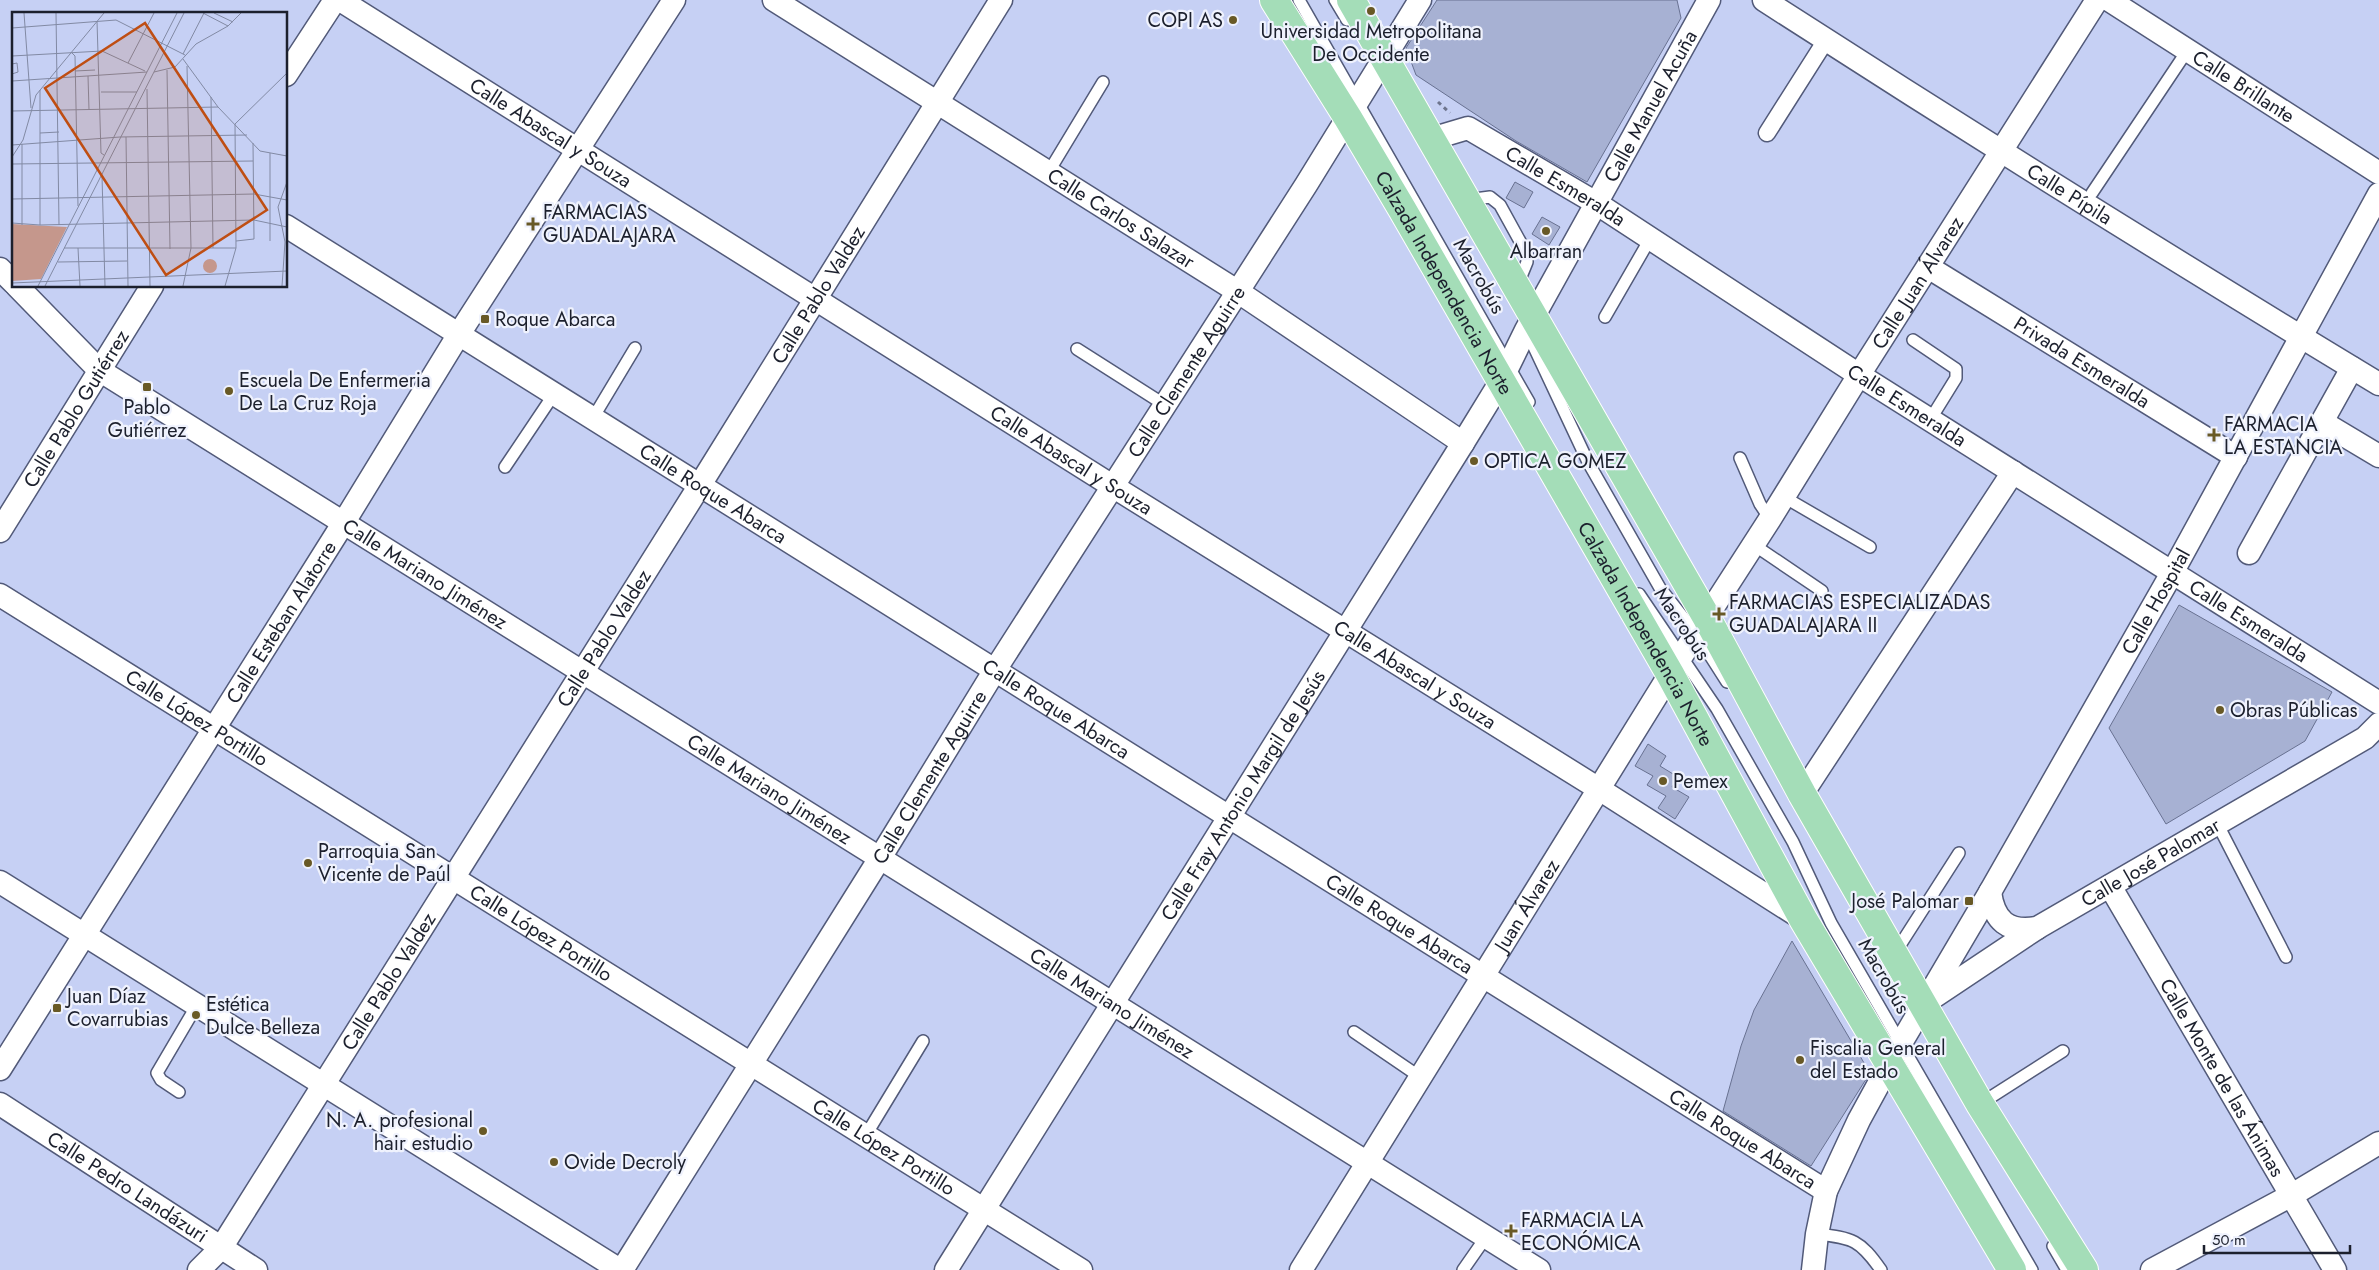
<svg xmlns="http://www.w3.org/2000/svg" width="2379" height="1270" viewBox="0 0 2379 1270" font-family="Jost,sans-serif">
<rect width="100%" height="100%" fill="#c6d0f4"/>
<g fill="#a7b1d3" stroke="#687191">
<path d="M1437,0H1677L1681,18L1587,182L1516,141L1416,75L1406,48Z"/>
<path d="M1515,182L1533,192L1524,208L1506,198Z"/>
<path d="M1542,217L1560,227L1549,245L1532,234Z"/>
<path d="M2179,605L2332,692L2305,741L2166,824L2109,728Z"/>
<path d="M1648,744L1666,756L1660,766L1678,777L1672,787L1689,797L1675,819L1658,808L1666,796L1647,785L1653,776L1635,766Z"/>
<path d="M1792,941L1870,1073L1811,1166L1723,1111L1741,1046L1754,1010Z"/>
</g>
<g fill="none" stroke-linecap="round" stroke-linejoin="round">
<g stroke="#525a79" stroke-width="14">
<g id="service">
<path d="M1299,0L1529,402"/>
<path d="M1335,0L1347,20"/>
<path d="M1048,173L1103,82"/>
<path d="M2092,193L2187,51"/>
<path d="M1467,200L1490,197L1500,205L1527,254V262L1518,284"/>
<path d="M1605,317L1650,239"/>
<path d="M1526,330L1588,462L1660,588L1697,635L1727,682"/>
<path d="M1913,340L1956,369V378L1930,420"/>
<path d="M1077,349L1165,405"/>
<path d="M593,418L635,348"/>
<path d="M1740,458L1760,504L1770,519"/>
<path d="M505,467L554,394"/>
<path d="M1784,497L1870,547"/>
<path d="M1754,545L1822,591"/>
<path d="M1639,594L1717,709L1793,842L1831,923L2032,1270"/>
<path d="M2218,825L2286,957"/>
<path d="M1895,953L1959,853"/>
<path d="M1354,1032L1420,1077"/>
<path d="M179,1092L161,1080L157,1073L197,1005"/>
<path d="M1980,1104L2063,1051"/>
<path d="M866,1135L923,1041"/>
<path d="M1817,1234C1853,1238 1860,1240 1881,1270"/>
<path d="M2053,1246L2067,1270"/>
<path d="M1463,1270L1486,1237"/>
</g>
</g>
<g stroke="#525a79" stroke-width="19">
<path id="pedestrian" d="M1767,133L1826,40"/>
</g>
<g stroke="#525a79" stroke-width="25">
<g id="minor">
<path id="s1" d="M340,0L1114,487L1599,789L1803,919"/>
<path id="s2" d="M774,0L1237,291L1463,443"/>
<path id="s3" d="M1764,0C1967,131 2172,259 2379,384"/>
<path id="s4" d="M2109,0L2379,173"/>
<path d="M286,75L335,0"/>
<path id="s5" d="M1431,139L1468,128L1596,203L1859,375L2379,703"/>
<path id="s6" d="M286,226L1826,1191"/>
<path id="s7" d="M1928,267L2236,457"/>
<path d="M0,269L14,283"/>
<path id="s8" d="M17,286L99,370L1539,1270"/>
<path d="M2322,422L2379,456"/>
<path id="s9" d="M0,531L152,286"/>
<path d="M2249,553L2352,368"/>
<path id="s10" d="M0,595L1081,1270"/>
<path d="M1802,794L2013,472"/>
<path d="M0,882L620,1270"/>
<path id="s11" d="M2110,886L2335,1270"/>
<path d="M1990,892C1994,921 2008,933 2037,928"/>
<path id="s12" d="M1929,1000L2037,928L2365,738L2379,724"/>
<path id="s13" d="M0,1069L344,522L459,334L674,0"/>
<path id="s14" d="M0,1104L256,1270"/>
<path id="s15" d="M199,1270L221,1248L700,485L1001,0"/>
<path id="s16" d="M622,1270L880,858L995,670L1306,185L1420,0"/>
<path id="s17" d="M946,1270L1463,443L1501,381L1526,330L1709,0"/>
<path id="s18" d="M1301,1270L1670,674L1770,519L1859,375L2097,0"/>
<path id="s19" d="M1813,1270L1817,1234L1826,1191L1859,1120L1901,1043L1990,892L2172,573L2379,194"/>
<path d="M2152,1270L2292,1195L2379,1143"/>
</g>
</g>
<g stroke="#fff" stroke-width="30">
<g id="primary">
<path id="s20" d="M1274,0L1348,118L1402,209L1670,674L1803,919L2012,1270"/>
<path d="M1351,0L1707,618L1802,794L1980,1104L2084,1270"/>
</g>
</g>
<path stroke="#6e758e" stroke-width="3" stroke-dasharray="4 4" stroke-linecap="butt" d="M1438,102L1450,113"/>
<use href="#service" stroke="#fff" stroke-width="11"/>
<use href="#pedestrian" stroke="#fff" stroke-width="16"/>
<use href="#minor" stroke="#fff" stroke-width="22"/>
<use href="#primary" stroke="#a4ddb8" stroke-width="28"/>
</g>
<g fill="#685926" stroke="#eff2fd" stroke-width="2">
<circle cx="1371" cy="11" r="5"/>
<circle cx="1233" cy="20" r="5"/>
<path d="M530.5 216.5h5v5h5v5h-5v5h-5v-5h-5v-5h5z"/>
<circle cx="1546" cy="231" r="5"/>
<rect x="480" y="314" width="10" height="10" rx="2.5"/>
<rect x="142" y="382" width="10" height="10" rx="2.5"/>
<circle cx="229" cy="391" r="5"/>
<path d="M2211.5 427.5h5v5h5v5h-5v5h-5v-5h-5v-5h5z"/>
<circle cx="1474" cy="461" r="5"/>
<path d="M1716.5 606.5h5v5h5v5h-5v5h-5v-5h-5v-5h5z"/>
<circle cx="2220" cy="710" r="5"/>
<circle cx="1663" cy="781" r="5"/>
<circle cx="308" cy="863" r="5"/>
<rect x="1964" y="896" width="10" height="10" rx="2.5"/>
<rect x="52" y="1003" width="10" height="10" rx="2.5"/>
<circle cx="196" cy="1015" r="5"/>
<circle cx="1800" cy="1060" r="5"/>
<circle cx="483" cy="1131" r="5"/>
<circle cx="554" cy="1162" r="5"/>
<path d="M1508.5 1223.5h5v5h5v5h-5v5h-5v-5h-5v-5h5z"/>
</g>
<g text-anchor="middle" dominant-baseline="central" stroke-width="4.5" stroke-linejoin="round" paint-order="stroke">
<g font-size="20" fill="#1c202d" stroke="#eff2fd" text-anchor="start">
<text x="1223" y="20" text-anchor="end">COPI AS</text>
<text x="1371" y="31" text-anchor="middle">Universidad Metropolitana<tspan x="1371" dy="23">De Occidente</tspan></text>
<text x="543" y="212">FARMACIAS<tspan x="543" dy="23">GUADALAJARA</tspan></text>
<text x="1546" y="251" text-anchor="middle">Albarran</text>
<text x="495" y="319">Roque Abarca</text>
<text x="239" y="380">Escuela De Enfermeria<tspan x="239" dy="23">De La Cruz Roja</tspan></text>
<text x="147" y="407" text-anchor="middle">Pablo<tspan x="147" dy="23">Gutiérrez</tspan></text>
<text x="2224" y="424">FARMACIA<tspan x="2224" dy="23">LA ESTANCIA</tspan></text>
<text x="1484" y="461">OPTICA GOMEZ</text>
<text x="1729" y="602">FARMACIAS ESPECIALIZADAS<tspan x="1729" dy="23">GUADALAJARA II</tspan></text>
<text x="2230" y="710">Obras Públicas</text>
<text x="1673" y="781">Pemex</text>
<text x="318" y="851">Parroquia San<tspan x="318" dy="23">Vicente de Paúl</tspan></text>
<text x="1959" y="901" text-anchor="end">José Palomar</text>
<text x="67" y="996">Juan Díaz<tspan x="67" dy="23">Covarrubias</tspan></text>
<text x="206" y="1004">Estética<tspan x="206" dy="23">Dulce Belleza</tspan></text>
<text x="1810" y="1048">Fiscalia General<tspan x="1810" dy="23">del Estado</tspan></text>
<text x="473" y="1120" text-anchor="end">N. A. profesional<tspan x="473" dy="23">hair estudio</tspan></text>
<text x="564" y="1162">Ovide Decroly</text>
<text x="1521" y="1220">FARMACIA LA<tspan x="1521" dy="23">ECONÓMICA</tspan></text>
</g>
<g font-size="20" fill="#1c202d" stroke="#eff2fd">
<text stroke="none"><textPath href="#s4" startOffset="160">Calle Brillante</textPath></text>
<text stroke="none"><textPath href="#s17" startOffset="1361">Calle Manuel Acuña</textPath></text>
<text stroke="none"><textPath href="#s1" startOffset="249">Calle Abascal y Souza</textPath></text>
<text stroke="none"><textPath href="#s5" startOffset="152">Calle Esmeralda</textPath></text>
<text stroke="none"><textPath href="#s3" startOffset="362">Calle Pípila</textPath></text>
<text stroke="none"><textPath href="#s2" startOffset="410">Calle Carlos Salazar</textPath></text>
<text transform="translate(1479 276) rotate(60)">Macrobús</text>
<text stroke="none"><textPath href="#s20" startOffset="330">Calzada Independencia Norte</textPath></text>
<text stroke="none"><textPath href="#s18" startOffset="1164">Calle Juan Álvarez</textPath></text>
<text stroke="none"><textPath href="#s15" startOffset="1156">Calle Pablo Valdez</textPath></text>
<text stroke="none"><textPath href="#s7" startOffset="181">Privada Esmeralda</textPath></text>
<text stroke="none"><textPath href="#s16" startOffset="1061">Calle Clemente Aguirre</textPath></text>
<text stroke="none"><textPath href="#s5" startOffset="558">Calle Esmeralda</textPath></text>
<text stroke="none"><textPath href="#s9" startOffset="144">Calle Pablo Gutiérrez</textPath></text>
<text stroke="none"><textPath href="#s1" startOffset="864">Calle Abascal y Souza</textPath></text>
<text stroke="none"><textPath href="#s6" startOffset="504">Calle Roque Abarca</textPath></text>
<text stroke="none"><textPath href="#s8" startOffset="502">Calle Mariano Jiménez</textPath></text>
<text stroke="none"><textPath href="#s19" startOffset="756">Calle Hospital</textPath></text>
<text stroke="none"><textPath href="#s5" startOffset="962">Calle Esmeralda</textPath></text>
<text stroke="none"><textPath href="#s13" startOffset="528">Calle Esteban Alatorre</textPath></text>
<text transform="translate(1682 624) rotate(56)">Macrobús</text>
<text stroke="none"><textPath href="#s20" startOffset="735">Calzada Independencia Norte</textPath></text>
<text stroke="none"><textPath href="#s15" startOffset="751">Calle Pablo Valdez</textPath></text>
<text stroke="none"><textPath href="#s1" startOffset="1269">Calle Abascal y Souza</textPath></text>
<text stroke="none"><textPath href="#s6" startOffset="909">Calle Roque Abarca</textPath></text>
<text stroke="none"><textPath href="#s10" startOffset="232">Calle López Portillo</textPath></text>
<text stroke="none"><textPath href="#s16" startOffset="581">Calle Clemente Aguirre</textPath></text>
<text stroke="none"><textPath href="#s8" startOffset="908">Calle Mariano Jiménez</textPath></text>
<text stroke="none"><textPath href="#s17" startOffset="560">Calle Fray Antonio Margil de Jesús</textPath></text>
<text stroke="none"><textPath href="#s12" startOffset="261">Calle José Palomar</textPath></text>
<text stroke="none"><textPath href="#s18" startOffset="429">Juan Álvarez</textPath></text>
<text stroke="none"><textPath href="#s6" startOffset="1314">Calle Roque Abarca</textPath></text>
<text stroke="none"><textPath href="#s10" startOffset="638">Calle López Portillo</textPath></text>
<text transform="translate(1884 976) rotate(60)">Macrobús</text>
<text stroke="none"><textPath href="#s15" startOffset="346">Calle Pablo Valdez</textPath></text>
<text stroke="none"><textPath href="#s8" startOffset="1312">Calle Mariano Jiménez</textPath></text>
<text stroke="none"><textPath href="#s11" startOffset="222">Calle Monte de las Ánimas</textPath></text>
<text stroke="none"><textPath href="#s6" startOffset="1719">Calle Roque Abarca</textPath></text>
<text stroke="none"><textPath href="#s10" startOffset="1042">Calle López Portillo</textPath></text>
<text stroke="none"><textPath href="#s14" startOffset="152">Calle Pedro Landázuri</textPath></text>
</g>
</g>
<g transform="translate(12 12)">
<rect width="275" height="275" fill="#c6d0f4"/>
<path d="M0,212L55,215L29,267L0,269ZM191 254a7 7 0 1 1 14 0a7 7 0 1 1-14 0Z" fill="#c5978c"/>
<path fill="none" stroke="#828aa4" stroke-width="1" d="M12,1L19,96M44,1L47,213M191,1L216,14M202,1L221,10M85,9L89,141L92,143M0,16L104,8L173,43M59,40L63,44L66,194M171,42L192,1M0,44L90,39L133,59M171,47L206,95L248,139M116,51L142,1M0,52L5,51L6,60L0,62M155,58L158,237M63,59L83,58M142,60L163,55L184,32L216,14L229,1M76,64L77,98M0,69L135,60M135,77L138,274M28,78V213M89,80H125M199,85L201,236M0,99L206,95M28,121L47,120M114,125L116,274M10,132V213M0,133L108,125L235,123M248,139L275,144M0,145L11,128L24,83L92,1M0,152L241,149M90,164L93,274M0,187L242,182L275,188M0,211L28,213L242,208L275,215M224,229L242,227L241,131M258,229V141M52,236H224M66,236L68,274M46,250L115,249M0,271L275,259M26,274L165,1M33,274L172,1M171,274L179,236L175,54M213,274L224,236L223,112L275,61M270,274L273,230L266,195L275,170"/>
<path fill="#bf4e13" fill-opacity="0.15" stroke="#bf4e13" stroke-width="2.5" d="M133,11L255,198L154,263L33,76Z"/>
<rect width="275" height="275" fill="none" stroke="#1c202d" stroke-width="2.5"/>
</g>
<path d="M2204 1245v8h146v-8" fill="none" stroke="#1c202d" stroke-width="2.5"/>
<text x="2212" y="1245" font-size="15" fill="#1c202d" stroke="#eff2fd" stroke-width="4" paint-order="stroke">50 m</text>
</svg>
